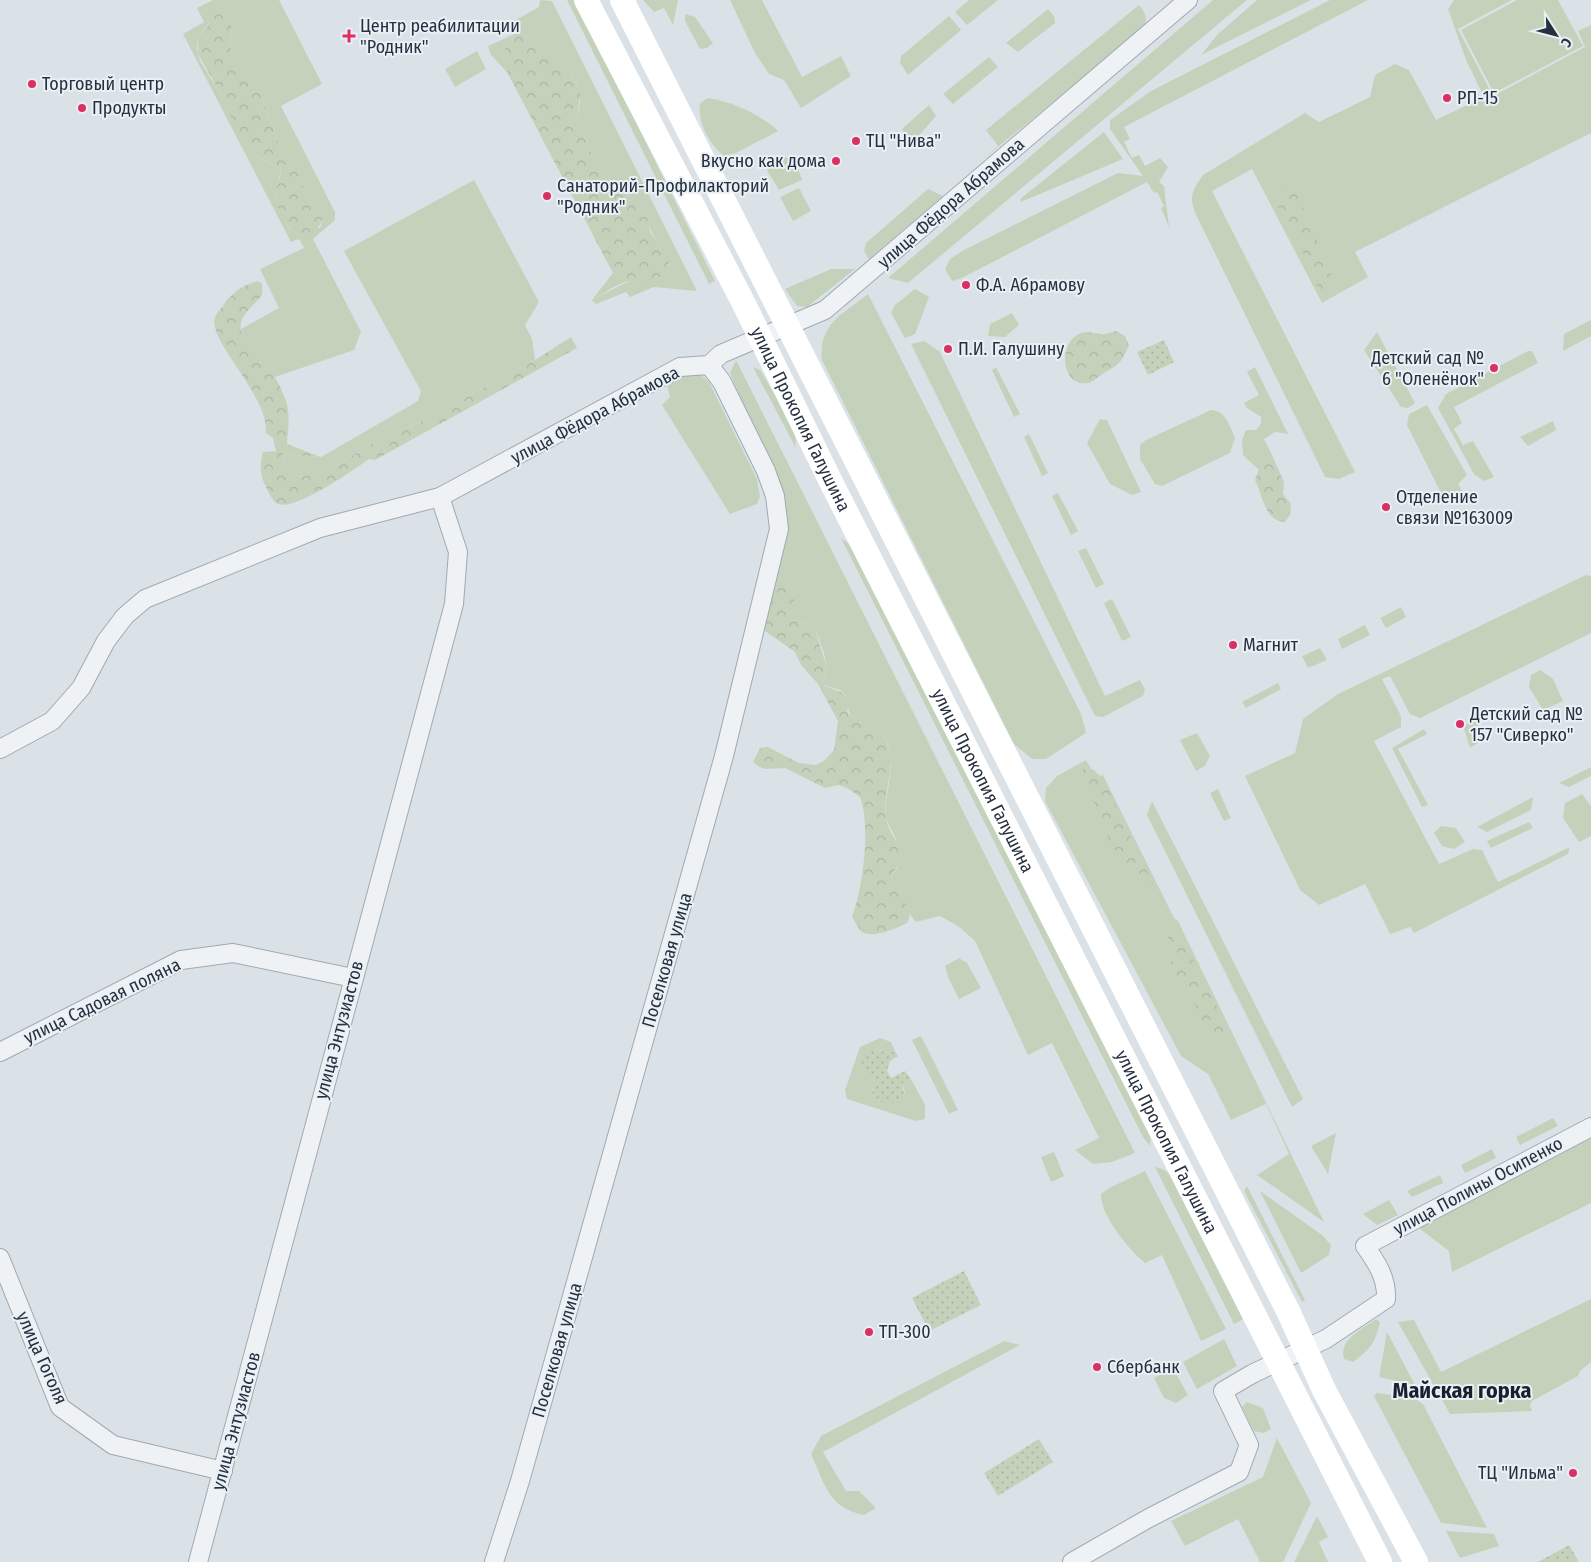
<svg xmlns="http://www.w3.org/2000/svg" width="1591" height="1562" viewBox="0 0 1591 1562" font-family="'Fira Sans Condensed',sans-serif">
<defs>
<pattern id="forest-crowns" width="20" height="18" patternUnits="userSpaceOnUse" patternTransform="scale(1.25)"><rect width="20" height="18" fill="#c4d2bb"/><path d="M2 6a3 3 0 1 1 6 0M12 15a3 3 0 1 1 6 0" fill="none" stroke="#a8b5a2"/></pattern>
<pattern id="park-dots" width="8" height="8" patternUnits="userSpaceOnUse" patternTransform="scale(1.25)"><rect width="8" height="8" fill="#c4d2bb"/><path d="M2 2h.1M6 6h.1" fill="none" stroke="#a8b5a2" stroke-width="1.8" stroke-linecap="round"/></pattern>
</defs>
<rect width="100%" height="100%" fill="#dbe2e7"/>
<g fill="#c4d2bb" fill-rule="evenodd">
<path d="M213,0H279L322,84L281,106L335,212V220L313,239L361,332L354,350L275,377L260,375L235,344L241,329L279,308L260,269L304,248L299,239L291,242L183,34L204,22L197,8ZM210,21L230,24L232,29L230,47L234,58L260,93L280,147L297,173L310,202L322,212L324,218L320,228L290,230L275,199L281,169L258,157L249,149L223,98L200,61L197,49L198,37Z"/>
<path d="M540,0L552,1L697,291L654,287L630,297L626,292L596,304L592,300L629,281L646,284L660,278L670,264L633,199L615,186L592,155L577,119L580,102L577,85L571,71L549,51L524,34L508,41L503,56L507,72L491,55L488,46L519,32L514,21L539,7Z"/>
<path d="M567,0H575L715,281L709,284Z"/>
<path d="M643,0H678L673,25L664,8L654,12Z"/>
<path d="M730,0H762L802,77L841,56L851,76L801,108L784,80L769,74L755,53Z"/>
<path d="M969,0H998L967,25L955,12Z"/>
<path d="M1213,0H1247L908,283L888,278Z"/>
<path d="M1257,0H1311L1201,55L1218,34Z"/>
<path d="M1330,0H1368L1124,127L1130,139L1124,142L1132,158L1139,155L1145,166L1160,158L1168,167L1159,182L1164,186L1169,227L1161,208L1164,206L1157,192L1154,193L1147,182L962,278L952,281L945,269L950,259L964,250L1118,173L1143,176L1110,129V120L1151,91Z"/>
<path d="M1454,0H1512L1458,29L1493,96L1585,47L1578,31L1591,25V133L1355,252L1368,277L1322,303L1252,169L1212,191L1355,472L1339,479L1325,477L1199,221C1189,200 1189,194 1203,175L1305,113L1319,122L1370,97L1375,75L1395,64L1409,70L1436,120L1484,97L1466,60L1448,9Z"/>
<path d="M1517,0H1558L1583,46L1494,93L1461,30Z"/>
<path d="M1139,5C1146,13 1148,19 1143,29L967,172L998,146L986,130Z"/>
<path d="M1048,9L1054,16L1055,23L1018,52L1006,43Z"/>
<path d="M685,14L695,17L713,43L707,48L700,49L685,21Z"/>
<path d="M949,16L961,30L908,75L900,63L901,56Z"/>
<path d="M477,51L486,69L455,87L445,69Z"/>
<path d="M989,57L998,67L953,104L943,94Z"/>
<path d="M708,98C733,102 760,114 778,131L736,153L724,156C709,144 697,122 700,103Z"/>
<path d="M929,105L936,116L910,146L902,129Z"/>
<path d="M1104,132L1123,159L1021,202L1020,199Z"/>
<path d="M785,157L800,164L798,168L802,180L779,190L767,170L774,159Z"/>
<path d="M474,180L539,302L525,325L532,339L535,360L416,424L389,434L327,471L306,477L295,476L287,470L282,454L321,457L418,401L421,391L344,251Z"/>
<path d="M799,188L811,211L793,221L780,197Z"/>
<path d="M928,189L943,196L869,259L864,251L866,243Z"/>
<path d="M831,269H855L807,307L797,306L785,289Z"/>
<path d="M915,289L929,297L915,334L905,338L891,313L895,305Z"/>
<path d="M868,294L1081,714L1086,733L1046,759H1032L1014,744L822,360C818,324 843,314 868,294Z"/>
<path d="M1012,313L1019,325L1005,337L988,336L990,324Z"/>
<path d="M1591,320V336L1563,351L1564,334Z"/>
<path d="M1377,332L1415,403L1408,408L1401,407L1364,350Z"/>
<path d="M924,341L940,352L1105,696L1140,680L1145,690L1143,696L1103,717L1095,716L911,344Z"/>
<path d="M1528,351H1532L1538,363L1454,407L1462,423L1454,429L1463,445L1473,441L1494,477L1484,481L1474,474L1438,408L1446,394Z"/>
<path d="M736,360L1135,1153L1112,1162L1093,1164L1075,1150L1099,1138L1052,1043L1028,1055L975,941L958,926L940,916L916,922L908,912L899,888L891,877C893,874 896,871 897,868C899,861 898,843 895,837C892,830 887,823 886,816C884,791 898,764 886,740C871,712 847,736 847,696L840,690L823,685L826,665L824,653L817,634L809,623L791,619C790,612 793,609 794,603C796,590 784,579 773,576L781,543L767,457L730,373Z"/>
<path d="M753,367L760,370L795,429L796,448Z"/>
<path d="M996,367L1020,414L1014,417L992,370Z"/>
<path d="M1255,367L1288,434L1275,432L1264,439L1272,455L1259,470L1243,455L1242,440L1246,430H1256L1261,424V417L1247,408L1244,403L1259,395L1247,372Z"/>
<path d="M699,373L709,382L757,479L760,496L757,504L730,514L662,405L670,397L667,385L672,375Z"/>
<path d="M1427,405L1467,475L1458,484L1466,498L1443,497L1407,425L1409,414Z"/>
<path d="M1211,410C1226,410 1230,427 1235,438L1230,453L1162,486L1155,484L1140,459V445L1146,440Z"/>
<path d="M1100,419L1107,420L1141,492L1132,495L1110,484L1087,443Z"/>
<path d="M1553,421L1556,430L1528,446L1520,437Z"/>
<path d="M1029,434L1048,473L1042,476L1024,437Z"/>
<path d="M1058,493L1078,531L1071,535L1052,496Z"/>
<path d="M841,538L853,547L1151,1135L1150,1146L1143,1137Z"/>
<path d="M1086,548L1104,584L1096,588L1078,551Z"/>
<path d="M1586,575L1591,576V633L1420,718L1410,714L1390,676L1382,679L1401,716V727L1374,741L1439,864L1473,849L1482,850L1498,882L1570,847L1568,854L1414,933L1410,927L1390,934L1365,884L1319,905L1300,890L1245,776L1295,753L1303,719L1338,694Z"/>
<path d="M1112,599L1131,637L1122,641L1104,603Z"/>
<path d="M1401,607L1406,617L1386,628L1380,618Z"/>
<path d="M1365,625L1370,635L1342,649L1338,639Z"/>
<path d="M1320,648L1327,660L1308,668L1302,656Z"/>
<path d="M1540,670L1553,679L1563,701L1543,710L1529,687L1531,675Z"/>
<path d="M1278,683L1281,689L1246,708L1242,702Z"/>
<path d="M1473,714L1485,738L1470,748L1464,728Z"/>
<path d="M1424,729L1427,734L1398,749L1428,805L1422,807L1392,748Z"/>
<path d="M1197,733L1210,756L1205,766L1196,771L1180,740Z"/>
<path d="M1086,760L1096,777L1103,775L1174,918L1178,921L1324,1222L1257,1175L1289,1154L1266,1104L1231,1120L1208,1074L1181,1056L1045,801L1046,788L1057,776Z"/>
<path d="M1591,767V776L1569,787L1559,783Z"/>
<path d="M1218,789L1231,818L1224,821L1210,793Z"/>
<path d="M1582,794L1591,806V836L1579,842L1563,818L1565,803Z"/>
<path d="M1533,797L1531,810L1487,832L1477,827Z"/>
<path d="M1152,801L1303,1099L1292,1107L1147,815Z"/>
<path d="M1529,822L1533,828L1491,848L1487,841Z"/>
<path d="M1441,826L1456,828L1465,842L1454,849L1442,846L1434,833Z"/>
<path d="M959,958L967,963L981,988L959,999L948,977L945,966Z"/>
<path d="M921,1036L958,1110L949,1114L912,1040Z"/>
<path d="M880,1038L891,1042L895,1051L888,1053L877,1049L872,1095L880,1102L888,1101L905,1092L902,1083L911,1079L925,1105V1119L916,1121L847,1099L845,1090L860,1047Z"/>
<path d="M1553,1118L1558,1126L1520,1145L1516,1137Z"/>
<path d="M1336,1133L1328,1174L1311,1146Z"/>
<path d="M1591,1134V1203L1452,1272L1449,1251L1411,1222Z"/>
<path d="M1492,1149L1496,1158L1465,1173L1461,1165Z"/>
<path d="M1054,1152L1064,1176L1051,1182L1041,1157Z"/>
<path d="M1155,1167L1163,1169L1173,1177L1243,1319L1234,1324Z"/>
<path d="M1145,1171L1226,1329L1201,1341L1162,1255L1145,1263C1129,1250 1100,1215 1101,1194L1109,1188Z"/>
<path d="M1440,1175L1443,1183L1412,1197L1407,1191Z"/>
<path d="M1247,1186L1305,1300L1302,1302L1244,1191Z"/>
<path d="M1260,1191L1322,1235L1331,1245L1329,1255L1301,1273Z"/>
<path d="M1389,1200L1398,1215L1377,1225L1363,1214Z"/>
<path d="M1591,1299V1362L1580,1371L1578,1376L1532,1401L1530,1405L1532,1411L1450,1414L1398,1322L1414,1320L1441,1372Z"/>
<path d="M1376,1319L1380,1322C1375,1344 1370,1349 1353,1362L1344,1359C1339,1339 1361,1330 1376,1319Z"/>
<path d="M1387,1332L1415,1385L1379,1377Z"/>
<path d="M1224,1339L1237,1366L1197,1389L1183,1362Z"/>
<path d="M1004,1341L1020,1345L823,1452L846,1491H859L876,1508L864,1515C828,1508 825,1484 811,1454L821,1436Z"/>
<path d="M1173,1368L1188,1395L1176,1403L1164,1398L1154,1378Z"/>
<path d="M1377,1393L1414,1398L1423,1404L1487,1528L1441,1523L1374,1396Z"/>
<path d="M1247,1402L1263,1408L1271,1429L1264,1433L1254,1431L1242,1407Z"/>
<path d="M1277,1438L1311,1503L1283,1562H1260L1238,1519L1185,1546L1171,1521L1263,1477Z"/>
<path d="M1317,1516L1328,1537L1319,1542L1328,1562H1294Z"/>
<path d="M1446,1531L1494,1534L1499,1546L1460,1558Z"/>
</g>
<g fill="url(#forest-crowns)">
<path d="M218,7L226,12L229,18L232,29L230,47L234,58L260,93L280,147L295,168L310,202L322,212L324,217C320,229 307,241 294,233C290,231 277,208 276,203C273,192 281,180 281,169L253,154L241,139L223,98L198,54V37L208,25L213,10Z"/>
<path d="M524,34L549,51L571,71L580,94L577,119L592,155L615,186L633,199L643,211L647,217L650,232L670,257C670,270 658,285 643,284C638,284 632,281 628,281C615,284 604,294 592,300L613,273L507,72L503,56L508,40Z"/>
<path d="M1293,183L1336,287L1332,292L1318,289L1296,236L1284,222L1273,194Z"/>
<path d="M258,281L262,284V295C256,304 244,311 241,323C236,346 265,361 275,377C279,383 282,392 285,398C291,413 288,429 287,444L321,457L282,454L287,470L300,477L327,471L389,434L416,424L535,360L571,337L577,348L375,460L369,459C354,470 295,511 278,504C272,501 270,494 267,489C260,475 259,467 263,452L276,451L273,438L266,433C269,395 207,341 215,317C217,312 222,308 224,304C233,292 243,285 258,281Z"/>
<path d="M1116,331L1125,336L1129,345C1121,363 1120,364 1104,373C1099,376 1093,382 1088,383C1061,388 1057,342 1081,333C1089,330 1097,335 1105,334C1108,333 1112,332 1116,331Z"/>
<path d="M1272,455L1284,482L1283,494L1291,504L1290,515L1285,522C1265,522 1262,494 1255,480L1260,466Z"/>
<path d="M773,576C783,578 797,591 794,603C793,609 790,612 791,619L809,623L815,629L826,665L823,685C834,691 856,691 847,711C856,725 863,719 874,726C906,753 881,787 886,817C891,846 913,844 891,877L899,888L910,916L907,923C898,928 869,940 861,931C857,927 855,921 852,917C863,888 871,826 860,797L847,788L839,785L825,788L785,768L765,769L759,767L753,762L760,748L768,747L799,763L816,765L824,761L834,750L838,721L818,684L801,665L795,652L765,631L761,617Z"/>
<path d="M1084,768L1094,770L1105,781L1129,835L1148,869L1153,886L1149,890L1140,887C1134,871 1119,858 1111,843C1098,820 1095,794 1080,772Z"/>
<path d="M1171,930L1176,931C1183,937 1221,1011 1224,1022C1225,1028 1225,1032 1223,1037L1210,1036L1205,1032L1199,1012L1190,997L1171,981L1167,969L1175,956L1167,934Z"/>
</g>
<g fill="url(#park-dots)">
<path d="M1164,340L1174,362L1148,375L1137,352Z"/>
<path d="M877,1049L888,1053L895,1051L898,1056L890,1061L887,1071L891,1078L905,1071L911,1079L902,1083L905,1099L901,1102H880L872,1095L874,1077L861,1065L864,1054Z"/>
<path d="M964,1271L981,1305L929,1331L912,1298Z"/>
<path d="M1039,1439L1053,1462L998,1496L984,1473Z"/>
<path d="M1569,1545L1579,1562H1538Z"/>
</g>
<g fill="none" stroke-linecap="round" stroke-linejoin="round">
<g stroke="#a0a9b1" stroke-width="20">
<g id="street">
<path d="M0,749L52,721L81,688L106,641L125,616L145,599L320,528L440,497L680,367L709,365L721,354L825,310L1188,0"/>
<path d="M0,1052L181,960L233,953L353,978"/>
<path d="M0,1258L60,1407L113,1445L223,1471"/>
<path d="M198,1562L454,604L458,552L440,497"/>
<path d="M494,1562L520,1481L724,756L779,529L775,496L766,471L722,382L709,365"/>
<path d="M1072,1562L1149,1518L1239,1472L1249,1445L1223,1391L1252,1374L1326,1339L1386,1299C1387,1278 1377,1263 1365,1246L1591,1127"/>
</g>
</g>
<use href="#street" stroke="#eef2f5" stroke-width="18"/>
<g stroke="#fff" stroke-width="24">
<path id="s1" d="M586,0L743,302L832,484L1380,1562"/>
<path d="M622,0L1289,1313L1324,1390L1416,1562"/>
</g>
</g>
<g fill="#dc3062" stroke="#eaf0f5" stroke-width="2">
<path d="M346.5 28.5h5v5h5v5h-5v5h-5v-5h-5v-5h5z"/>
<circle cx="32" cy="84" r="5"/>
<circle cx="1447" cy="98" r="5"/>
<circle cx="82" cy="108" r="5"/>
<circle cx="856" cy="141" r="5"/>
<circle cx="836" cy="161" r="5"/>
<circle cx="547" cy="196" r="5"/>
<circle cx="966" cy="285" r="5"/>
<circle cx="948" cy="349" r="5"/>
<circle cx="1494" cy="368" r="5"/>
<circle cx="1386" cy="507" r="5"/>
<circle cx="1233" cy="645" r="5"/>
<circle cx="1460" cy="724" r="5"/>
<circle cx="869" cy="1332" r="5"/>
<circle cx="1097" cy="1367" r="5"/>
<circle cx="1573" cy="1473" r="5"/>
</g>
<g text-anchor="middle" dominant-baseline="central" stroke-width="4" stroke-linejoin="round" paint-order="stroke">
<g font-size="18" fill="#24313f" stroke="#eaf0f5" text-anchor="start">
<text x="360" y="26">Центр реабилитации<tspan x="360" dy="21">"Родник"</tspan></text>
<text x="42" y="84">Торговый центр</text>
<text x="1457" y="98">РП-15</text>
<text x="92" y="108">Продукты</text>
<text x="866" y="141">ТЦ "Нива"</text>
<text x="826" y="161" text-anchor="end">Вкусно как дома</text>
<text x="557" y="186">Санаторий-Профилакторий<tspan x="557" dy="21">"Родник"</tspan></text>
<text x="976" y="285">Ф.А. Абрамову</text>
<text x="958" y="349">П.И. Галушину</text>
<text x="1484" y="358" text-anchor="end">Детский сад №<tspan x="1484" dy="21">6 "Оленёнок"</tspan></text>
<text x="1396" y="497">Отделение<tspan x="1396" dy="21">связи №163009</tspan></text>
<text x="1243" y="645">Магнит</text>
<text x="1470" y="714">Детский сад №<tspan x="1470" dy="21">157 "Сиверко"</tspan></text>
<text x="879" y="1332">ТП-300</text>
<text x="1107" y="1367">Сбербанк</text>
<text x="1563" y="1473" text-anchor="end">ТЦ "Ильма"</text>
</g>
<g font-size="18" fill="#24313f" stroke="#eaf0f5">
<text transform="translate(951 203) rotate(-41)">улица Фёдора Абрамова</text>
<text transform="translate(595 415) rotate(-28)">улица Фёдора Абрамова</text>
<text stroke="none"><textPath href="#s1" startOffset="471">улица Прокопия Галушина</textPath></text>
<text stroke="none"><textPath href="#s1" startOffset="876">улица Прокопия Галушина</textPath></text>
<text transform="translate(667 960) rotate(-74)">Поселковая улица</text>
<text transform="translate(102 1001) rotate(-26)">улица Садовая поляна</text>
<text transform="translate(339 1030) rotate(-75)">улица Энтузиастов</text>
<text stroke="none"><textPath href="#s1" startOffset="1281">улица Прокопия Галушина</textPath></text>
<text transform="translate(1478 1186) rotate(-28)">улица Полины Осипенко</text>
<text transform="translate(557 1350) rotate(-74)">Поселковая улица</text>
<text transform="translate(42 1358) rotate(66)">улица Гоголя</text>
<text transform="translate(236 1421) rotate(-75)">улица Энтузиастов</text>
</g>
<g font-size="22" font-weight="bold" fill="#16222f" stroke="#eaf0f5">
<text x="1462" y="1390">Майская горка</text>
</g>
</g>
<g transform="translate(1556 35) rotate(126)" stroke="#eaf0f5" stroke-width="4" paint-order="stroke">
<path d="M0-4L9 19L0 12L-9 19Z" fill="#24313f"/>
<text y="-8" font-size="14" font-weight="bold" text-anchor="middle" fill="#24313f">С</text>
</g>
</svg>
